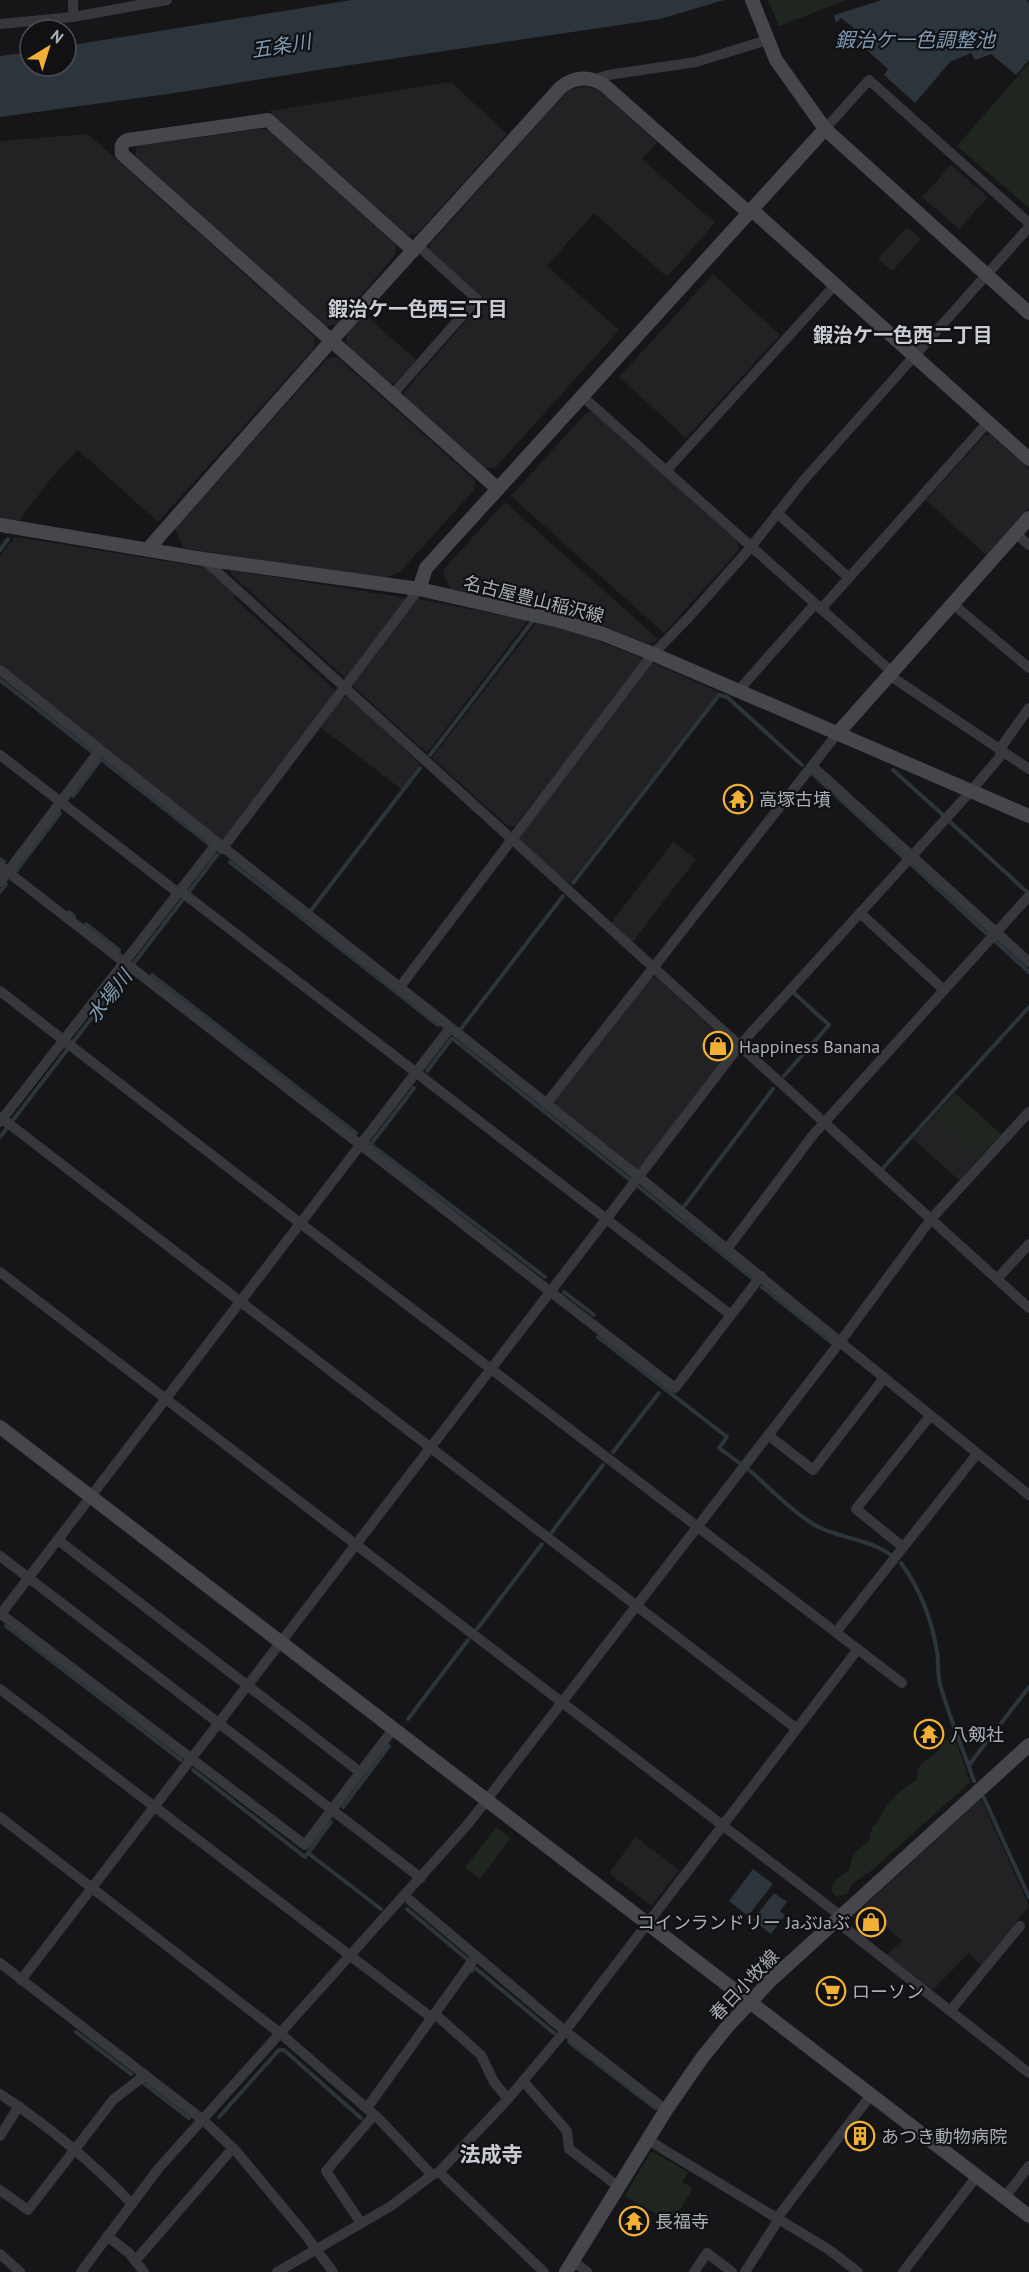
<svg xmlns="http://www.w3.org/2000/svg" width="1029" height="2272" viewBox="0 0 1029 2272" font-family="'PT Sans','Noto Sans JP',sans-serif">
<rect width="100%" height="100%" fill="#161618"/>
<g fill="#222225">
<path d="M451,82L507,134L417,234L407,235L269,111Z"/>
<path d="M585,86L598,90L657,142L642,159L715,223L667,277L594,213L547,266L619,330L495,468H485L404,397V392L485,299L430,250V244L568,90Z"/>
<path d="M260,129L270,131L396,245L395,255L336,325L325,326L135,156L137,146Z"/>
<path d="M88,134L315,337L314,348L158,522L78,450L54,475L18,522L0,519V141Z"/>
<path d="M951,165L988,197L959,229L922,197Z"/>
<path d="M907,227L921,239L892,271L878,259Z"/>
<path d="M713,274L780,335L686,438L619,377Z"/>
<path d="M364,314L416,360L396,382L390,383L347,345L346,335Z"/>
<path d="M337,357L475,480V489L400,572L382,579L184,548L174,528L328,358Z"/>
<path d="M587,412H593L738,542V551L664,633L511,496Z"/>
<path d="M985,435H991L1029,469V508L986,555L926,500Z"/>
<path d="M505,502L658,639L656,641L648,644L596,623L552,609L450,589L443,570Z"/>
<path d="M15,537L204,567L236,594L234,598L337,692L222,842L0,665V556Z"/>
<path d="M231,570L407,598L345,678L231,574Z"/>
<path d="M418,599L528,620L427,753L354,687V683Z"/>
<path d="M537,622L582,634L644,659L515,826H508L432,758Z"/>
<path d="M653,663L719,692L568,885L518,839Z"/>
<path d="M343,697H349L420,764L401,789L320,727Z"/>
<path d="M673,842L696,859L632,943L611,923Z"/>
<path d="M650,977H656L730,1045V1050L637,1172L552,1104Z"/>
<path d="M933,1117L979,1158L959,1180L913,1139Z"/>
<path d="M981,1799L1029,1906L981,1965L969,1953L933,1990L886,1955L902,1941L864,1906Z"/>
<path d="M636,1837L679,1870L652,1906L609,1873Z"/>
</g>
<g fill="#1e261f">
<path d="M768,0H846L779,26Z"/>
<path d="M1029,63V208L957,146Z"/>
<path d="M955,1093L1001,1134L979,1158L933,1117Z"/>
<path d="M951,1736L955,1738L970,1782L871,1871L853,1883L847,1894L835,1896L831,1891C834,1878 839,1878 849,1871L853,1854L869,1841L872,1827C880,1822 880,1815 886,1807C894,1796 905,1787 917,1780C917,1761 924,1764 935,1754C941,1748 943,1741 951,1736Z"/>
<path d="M496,1827L511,1838L480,1879L465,1868Z"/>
<path d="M653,2152L688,2172L682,2182L693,2188L672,2223L625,2196L650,2153Z"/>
</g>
<g fill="#2c353c">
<path d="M352,0H724L660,19L324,69L175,93L0,117V56L30,52V66H66V46Z"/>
<path d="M882,0H1026L1029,2V60L1016,75L991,54L975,60L971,53L950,62L915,103L884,75L888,69L849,34L854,28L841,18L836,23L834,15Z"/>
<path d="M753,1869L773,1884L748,1916L729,1901Z"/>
<path d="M774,1893L787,1902L780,1911L785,1915L771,1934L753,1920Z"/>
</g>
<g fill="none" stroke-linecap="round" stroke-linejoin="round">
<g stroke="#2c353c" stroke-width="4">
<path d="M0,550L8,539"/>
<path d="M0,680L91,751"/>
<path d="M430,755L532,622"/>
<path d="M893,770L943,815"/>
<path d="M813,774L904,858"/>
<path d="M73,796L101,759L209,844"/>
<path d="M949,821L1027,892"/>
<path d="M0,859L4,862"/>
<path d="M230,862L438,1025"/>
<path d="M911,864L988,935"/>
<path d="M16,871L60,813"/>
<path d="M573,883L719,695L727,697L802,765"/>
<path d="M0,892L6,884"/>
<path d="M69,912L74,916"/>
<path d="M309,913L420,768"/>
<path d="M86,924L119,950"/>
<path d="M994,940L1029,972"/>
<path d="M152,975L356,1133"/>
<path d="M460,1030L563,896"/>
<path d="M427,1071L452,1038L629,1179"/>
<path d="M784,1076L829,1025L794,993"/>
<path d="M0,1137L217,855"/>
<path d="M369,1143L545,1277"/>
<path d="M371,1144L414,1088"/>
<path d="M883,1168L1029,1007"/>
<path d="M639,1187L752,1278"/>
<path d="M682,1209L773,1089"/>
<path d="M762,1287L831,1342"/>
<path d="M564,1292L594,1315"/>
<path d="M598,1337L727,1437L719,1448L741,1464"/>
<path d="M613,1452L659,1393"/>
<path d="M749,1470C770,1488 790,1510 813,1524C838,1539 868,1538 891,1555"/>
<path d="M552,1532L603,1465"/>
<path d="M901,1563C920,1589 932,1620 937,1652C939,1663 937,1673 940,1684C949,1717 963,1749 974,1781"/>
<path d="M6,1626L181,1760"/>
<path d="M477,1629L542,1544"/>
<path d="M408,1719L468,1640"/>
<path d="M969,1765L1029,1687"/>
<path d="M193,1770L305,1857L308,1853L381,1909"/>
<path d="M984,1798L1029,1897"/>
<path d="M343,1807L389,1746"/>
<path d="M308,1853L331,1822"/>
<path d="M407,1909L467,1959"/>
<path d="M472,1971L474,1967L554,2033"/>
<path d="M76,2032L131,2074"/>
<path d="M569,2042L655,2108"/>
<path d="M142,2082L189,2118"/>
<path d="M219,2117L279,2050H284L361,2118"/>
</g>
<g stroke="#37383d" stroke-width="10">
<path d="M73,17V0"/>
<path d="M0,24L73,17L167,0"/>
<path d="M595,79L608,75L696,62L767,40"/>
<path d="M825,129L869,80L1029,223"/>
<path d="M392,395L477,299L417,245"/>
<path d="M582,396L892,672"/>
<path d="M666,471L835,285"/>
<path d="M777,513L849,578"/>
<path d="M1015,533L1029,545"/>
<path d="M203,559L1029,1308"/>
<path d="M953,604L1029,668"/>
<path d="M821,609L988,422"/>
<path d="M0,670L639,1177L840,1342L931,1219L1029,1112"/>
<path d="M889,675L1029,769"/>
<path d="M738,691L815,604"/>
<path d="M999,750L1029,708"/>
<path d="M0,755L177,892"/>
<path d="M812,766L1029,962"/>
<path d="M222,849L419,589"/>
<path d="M0,866L675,1388L761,1276"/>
<path d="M0,882L100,750"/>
<path d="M179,890L731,1315"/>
<path d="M860,913L944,990"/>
<path d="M399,988L653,654L689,617L751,547L803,481L1029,227"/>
<path d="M0,991L300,1223L902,1683"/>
<path d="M546,1104L837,734"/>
<path d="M0,1117L797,1729"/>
<path d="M0,1122L217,843"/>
<path d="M727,1249L813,1135L1029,896"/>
<path d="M0,1272L841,1916"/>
<path d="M997,1279L1029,1244"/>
<path d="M768,1435L813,1470L884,1378"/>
<path d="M58,1540L360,1772"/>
<path d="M903,1547L856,1509L930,1416"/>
<path d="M0,1556L421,1878"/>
<path d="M1,1614L305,1845L394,1728"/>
<path d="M0,1615L450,1028"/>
<path d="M836,1632L977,1454"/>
<path d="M0,1689L432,2018"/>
<path d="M0,1817L281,2034L379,2119L432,2175"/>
<path d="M405,1896L565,2031L666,2110"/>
<path d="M836,1921L1029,2073"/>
<path d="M0,1963L203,2120L236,2151L304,2233L333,2272"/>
<path d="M21,1980L740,1045L971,791L1004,752"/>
<path d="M950,2011L1020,1926"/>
<path d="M435,2014L481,2055L494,2082L508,2099"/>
<path d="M523,2081L567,2131L569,2149L619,2187"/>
<path d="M0,2094C47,2125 93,2163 132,2204"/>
<path d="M367,2108L476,1956"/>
<path d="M0,2136L19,2106"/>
<path d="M648,2140L828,2249L858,2272"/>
<path d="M439,2172L544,2272"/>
<path d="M0,2190L28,2210L113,2100L145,2075"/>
<path d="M1005,2197L1029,2166"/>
<path d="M777,2218L871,2095"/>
<path d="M361,2223L326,2171L374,2115"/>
<path d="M107,2236L129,2253L144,2272"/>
<path d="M0,2254L20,2272"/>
<path d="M135,2261L233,2148"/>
<path d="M573,2261L587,2272"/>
<path d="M81,2272L158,2169L468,1824L840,1342L1029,1495"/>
<path d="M277,2272L391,2206L432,2175L439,2172L508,2099L565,2031L858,1649"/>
<path d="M694,2272L707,2253L732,2272"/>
<path d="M745,2272L779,2219"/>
<path d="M903,2272L977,2176"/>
</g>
<g stroke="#45474d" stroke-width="14">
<path d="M752,0L776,60L825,129L1029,313"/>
<path d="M752,210L1029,459"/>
<path d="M413,250L268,120L128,140C121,143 121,147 122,154L498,489"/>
<path d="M0,525L203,559L419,589L560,621L603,634L653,654L1029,816"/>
<path d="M148,549L331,341L561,87C575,76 590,76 604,85L749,213"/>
<path d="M419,589L426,568L825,129"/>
<path d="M837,734L1029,518"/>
<path d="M0,1427L1029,2216"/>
<path d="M566,2272L666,2110L702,2058L727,2027L771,1980L1029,1745"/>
</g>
</g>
<defs>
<g id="temple-ring" transform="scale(1.5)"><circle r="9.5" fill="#111113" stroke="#f2b134" stroke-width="1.5"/><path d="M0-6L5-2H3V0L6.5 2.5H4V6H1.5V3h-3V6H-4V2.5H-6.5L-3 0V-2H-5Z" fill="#f2b134"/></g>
<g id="shop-ring" transform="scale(1.5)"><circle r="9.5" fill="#111113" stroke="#f2b134" stroke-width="1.5"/><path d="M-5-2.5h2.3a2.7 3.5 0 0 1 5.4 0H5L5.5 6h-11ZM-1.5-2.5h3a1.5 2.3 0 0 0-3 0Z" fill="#f2b134"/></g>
<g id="supermarket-ring" transform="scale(1.5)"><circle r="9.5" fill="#111113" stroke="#f2b134" stroke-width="1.5"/><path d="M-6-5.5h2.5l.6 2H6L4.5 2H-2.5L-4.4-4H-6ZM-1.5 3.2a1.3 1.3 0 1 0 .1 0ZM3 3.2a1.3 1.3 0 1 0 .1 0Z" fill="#f2b134"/></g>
<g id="building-ring" transform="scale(1.5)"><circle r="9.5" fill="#111113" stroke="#f2b134" stroke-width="1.5"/><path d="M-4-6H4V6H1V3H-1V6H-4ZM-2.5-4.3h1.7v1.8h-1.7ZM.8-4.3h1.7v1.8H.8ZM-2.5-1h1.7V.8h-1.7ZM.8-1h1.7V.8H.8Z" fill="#f2b134"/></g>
</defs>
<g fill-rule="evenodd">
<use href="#temple-ring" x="738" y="799"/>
<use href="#shop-ring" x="718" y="1046"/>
<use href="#temple-ring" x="929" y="1734"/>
<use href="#shop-ring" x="871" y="1922"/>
<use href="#supermarket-ring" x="831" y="1991"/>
<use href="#building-ring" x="860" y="2136"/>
<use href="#temple-ring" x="634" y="2221"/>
</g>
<g text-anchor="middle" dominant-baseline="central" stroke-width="4.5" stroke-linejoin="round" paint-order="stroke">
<g font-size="18" fill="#a8adb8" stroke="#111113">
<text transform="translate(534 599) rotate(14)">名古屋豊山稲沢線</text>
<text transform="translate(744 1985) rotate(-46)">春日小牧線</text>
</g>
<g font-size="18" fill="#a8adb8" stroke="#111113" text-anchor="start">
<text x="759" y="799">高塚古墳</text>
<text x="739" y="1046">Happiness Banana</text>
<text x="950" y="1734">八剱社</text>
<text x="850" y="1922" text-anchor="end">コインランドリー JaぶJaぶ</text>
<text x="852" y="1991">ローソン</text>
<text x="881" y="2136">あつき動物病院</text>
<text x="655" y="2221">長福寺</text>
</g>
<g font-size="20" font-style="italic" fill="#7f9bb3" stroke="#111113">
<text x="915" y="40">鍜治ケ一色調整池</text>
<text transform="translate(281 46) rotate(-9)">五条川</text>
<text transform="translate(109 996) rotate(-52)">水場川</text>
</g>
<g font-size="20" font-weight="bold" fill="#c9ccd4" stroke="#111113">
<text x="418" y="309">鍜治ケ一色西三丁目</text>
<text x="903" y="335">鍜治ケ一色西二丁目</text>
</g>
<g font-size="21" font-weight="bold" fill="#c9ccd4" stroke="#111113">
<text x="491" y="2154">法成寺</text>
</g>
</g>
<g transform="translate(48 48) rotate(38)"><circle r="28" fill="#111113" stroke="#4d4f55" stroke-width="1.5"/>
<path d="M0-4.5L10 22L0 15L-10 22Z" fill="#f2b134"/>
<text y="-9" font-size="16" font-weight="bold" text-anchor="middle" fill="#a8adb8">N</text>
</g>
</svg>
